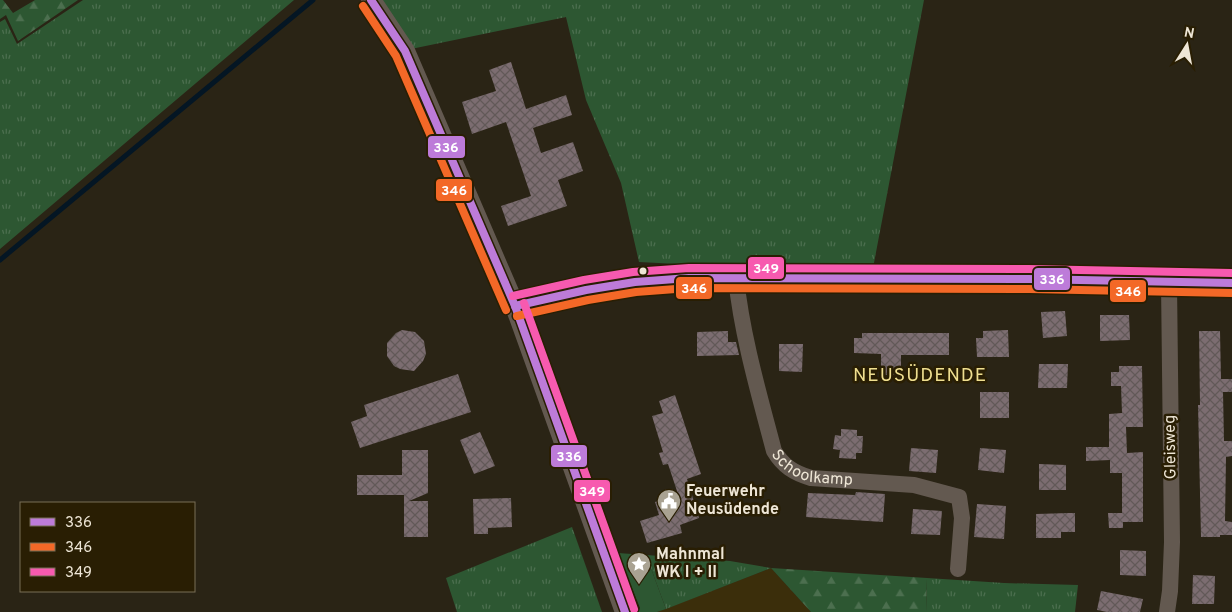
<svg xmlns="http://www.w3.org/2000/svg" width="1232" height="612" viewBox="0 0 1232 612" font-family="Overpass,sans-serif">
<defs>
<pattern id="grass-tufts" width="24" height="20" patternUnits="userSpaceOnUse" patternTransform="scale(1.25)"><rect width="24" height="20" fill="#2d5732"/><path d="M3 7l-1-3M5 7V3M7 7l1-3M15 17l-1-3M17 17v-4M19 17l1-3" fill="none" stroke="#4c6f4f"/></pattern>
<pattern id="forest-firs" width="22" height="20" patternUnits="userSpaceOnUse" patternTransform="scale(1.25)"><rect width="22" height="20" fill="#2d5732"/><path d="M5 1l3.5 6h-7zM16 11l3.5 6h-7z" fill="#4c6f4f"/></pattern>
<pattern id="building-cross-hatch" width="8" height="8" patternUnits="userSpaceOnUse" patternTransform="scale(1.25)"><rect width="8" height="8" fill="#7c6d71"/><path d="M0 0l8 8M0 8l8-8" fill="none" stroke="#625958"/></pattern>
</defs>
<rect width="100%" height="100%" fill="#2a2415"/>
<path fill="#3b2e0b" d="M771,568L811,612H657Z"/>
<g fill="url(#grass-tufts)">
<path d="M83,0H294L0,249V22L5,19L17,44Z"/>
<path d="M381,0H924L873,268L718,266L639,262L621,183L586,100L566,17L411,49Z"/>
<path d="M572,527L602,612H457L446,578Z"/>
<path d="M646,555L730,561L771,568L666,609Z"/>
<path d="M927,578L1004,583L1078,585L1075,612H926Z"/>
</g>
<g fill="url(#forest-firs)">
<path d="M0,0H3L13,13L35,0H78L18,41L6,15L0,19Z"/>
<path d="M771,568L927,578L926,612H811Z"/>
</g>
<path fill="#2d5732" d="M618,553L646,555L666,609L657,612H638L640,608Z"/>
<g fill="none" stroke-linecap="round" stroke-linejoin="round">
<path stroke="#041624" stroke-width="5" d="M0,260L313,0"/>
</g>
<g fill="url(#building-cross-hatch)">
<path d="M511,62L526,109L566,95L572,115L533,128L541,153L573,142L583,171L558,180L567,206L508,226L501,206L531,196L506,122L472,134L462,102L496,91L489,70Z"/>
<path d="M1065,311L1067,336L1043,338L1041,312Z"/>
<path d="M1100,315H1129L1130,340L1100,341Z"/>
<path d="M402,330L415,332L424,341L426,354L423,361L414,371L400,369L394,366L387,356V343L396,333Z"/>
<path d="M1008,330L1009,357H977L976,338H983V331Z"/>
<path d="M728,331V342H736L739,355L697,356V332Z"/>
<path d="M1199,331H1220L1221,379H1232V392H1223L1224,441H1232V456L1226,457L1225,521L1232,522V535H1220V537H1201L1198,405H1200Z"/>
<path d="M862,333H949V355H901V375H881V354L854,353V338H862Z"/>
<path d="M779,344H803L802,372L779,371Z"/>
<path d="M1039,364H1068L1067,388H1038Z"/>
<path d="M1119,366H1142L1143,427H1126L1127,453L1143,452V522H1123V528H1109L1108,513H1122V473H1110V460L1086,461V447H1109V414L1122,413L1121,386H1111V372H1119Z"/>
<path d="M458,374L471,412L360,448L351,422L367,416L364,405Z"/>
<rect x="980" y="392" width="29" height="26"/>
<path d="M675,395L701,474L687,479L699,518L680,525L682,533L647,543L640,521L659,515L655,502L678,494L668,464L663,465L659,453L663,452L652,416L663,413L659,401Z"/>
<path d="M841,429L857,430V436H863L862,453H856V459L839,458L840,450L833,449L835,435L841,436Z"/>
<path d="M480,432L495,466L474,474L460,440Z"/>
<path d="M911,448L938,450L936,473L909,471Z"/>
<path d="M980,448L1006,450L1004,473L978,470Z"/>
<path d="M402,450H428V493L409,501H428V537H404V495H357V475H402Z"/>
<path d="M1039,464L1066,465V490H1039Z"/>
<path d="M856,492L885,494L883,522L806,517L808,493L855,495Z"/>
<path d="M511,498L512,527L488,528V534H474L473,499Z"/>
<path d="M977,504L1006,506L1004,539L974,537Z"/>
<path d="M913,509L942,511L940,535L911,534Z"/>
<path d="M1068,513H1075V532H1061V538H1036V514Z"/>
<path d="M1120,550L1146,551V576L1120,575Z"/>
<path d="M1193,575L1215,576L1214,604H1192Z"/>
<path d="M1101,591L1143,599L1140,612H1107L1097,610Z"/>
</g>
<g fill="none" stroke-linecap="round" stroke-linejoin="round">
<g stroke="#635950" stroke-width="16">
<path id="s1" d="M736,278C742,336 759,394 774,451C783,466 794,473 811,478L914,485L959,497L962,518L958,569"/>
<path d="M1167,612L1170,591L1172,542L1169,283"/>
</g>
<g stroke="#635950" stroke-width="20">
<path d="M371,0L405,51L515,306L625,612"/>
<path d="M515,306L586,290L635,282L689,278L1029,279L1232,283"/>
</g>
<g stroke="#291e03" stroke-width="11">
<g id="bus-1">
<path d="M371,0L405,51L515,306L625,612"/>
<path d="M515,306L586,290L635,282L689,278L1029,279L1232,283"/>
</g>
</g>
<g stroke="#291e03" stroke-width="11">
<g id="bus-2">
<path d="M363,6L396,56L506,310"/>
<path d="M517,316L588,300L636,292L689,288L1029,289L1232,293"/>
</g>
</g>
<g stroke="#291e03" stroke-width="11">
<g id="bus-3">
<path d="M513,296L584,280L633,272L689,268L1029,269L1232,273"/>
<path d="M524,303L634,609"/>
</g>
</g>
<use href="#bus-1" stroke="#bd7bd9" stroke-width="8"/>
<use href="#bus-2" stroke="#f36827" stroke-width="8"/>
<use href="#bus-3" stroke="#f75aaf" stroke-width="8"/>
</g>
<defs>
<g id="civic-pin" transform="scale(1.25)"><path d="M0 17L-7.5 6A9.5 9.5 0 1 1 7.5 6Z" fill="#a9a292" stroke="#291e03"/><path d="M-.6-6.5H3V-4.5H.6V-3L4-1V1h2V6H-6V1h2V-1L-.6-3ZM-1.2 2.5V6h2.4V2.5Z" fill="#fff"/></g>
<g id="sight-pin" transform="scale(1.25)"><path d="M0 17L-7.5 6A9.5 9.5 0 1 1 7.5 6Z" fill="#a9a292" stroke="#291e03"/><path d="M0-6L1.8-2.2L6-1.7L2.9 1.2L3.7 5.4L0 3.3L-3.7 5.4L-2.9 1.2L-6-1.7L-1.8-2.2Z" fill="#fff"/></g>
</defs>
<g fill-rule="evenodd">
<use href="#civic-pin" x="669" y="501"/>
<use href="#sight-pin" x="639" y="564"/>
</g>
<circle fill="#eee6d6" stroke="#291e03" stroke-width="2" cx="643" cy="271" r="4.5"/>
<g text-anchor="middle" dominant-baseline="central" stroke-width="5" stroke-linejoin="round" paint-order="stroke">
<g font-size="16" fill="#eee6d6" stroke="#291e03">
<text transform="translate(1171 447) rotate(-91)">Gleisweg</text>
<text stroke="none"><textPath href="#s1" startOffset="222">Schoolkamp</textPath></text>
</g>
<g font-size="16" font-weight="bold" fill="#eee6d6" stroke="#291e03" text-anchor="start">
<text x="686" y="492">Feuerwehr<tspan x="686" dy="18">Neusüdende</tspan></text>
<text x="656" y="555">Mahnmal<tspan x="656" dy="18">WK I + II</tspan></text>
</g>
<g font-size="19" letter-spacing="1" fill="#efdf90" stroke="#291e03">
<text x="920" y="376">NEUSÜDENDE</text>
</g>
</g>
<g stroke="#291e03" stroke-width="2">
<rect x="427" y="135" width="39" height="24" rx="5" fill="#bd7bd9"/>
<rect x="435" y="178" width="38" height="24" rx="5" fill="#f36827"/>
<rect x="747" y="256" width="38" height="24" rx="5" fill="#f75aaf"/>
<rect x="1033" y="267" width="38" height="24" rx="5" fill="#bd7bd9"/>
<rect x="675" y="276" width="38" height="24" rx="5" fill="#f36827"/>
<rect x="1109" y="279" width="38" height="24" rx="5" fill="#f36827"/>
<rect x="550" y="444" width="38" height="24" rx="5" fill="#bd7bd9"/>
<rect x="573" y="479" width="38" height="24" rx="5" fill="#f75aaf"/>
</g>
<g font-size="14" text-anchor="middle" font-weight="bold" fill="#fff">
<text x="446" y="152">336</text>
<text x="454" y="195">346</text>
<text x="766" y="273">349</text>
<text x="1052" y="284">336</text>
<text x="694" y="293">346</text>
<text x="1128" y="296">346</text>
<text x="569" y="461">336</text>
<text x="592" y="496">349</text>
</g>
<rect x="20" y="502" width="175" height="90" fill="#291e03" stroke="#786e57"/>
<rect x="30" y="518" width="25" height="8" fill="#bd7bd9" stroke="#786e57"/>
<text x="65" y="527" font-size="15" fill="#eee6d6">336</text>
<rect x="30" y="543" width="25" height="8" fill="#f36827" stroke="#786e57"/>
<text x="65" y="552" font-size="15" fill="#eee6d6">346</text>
<rect x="30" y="568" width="25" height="8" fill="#f75aaf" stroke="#786e57"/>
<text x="65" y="577" font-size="15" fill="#eee6d6">349</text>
<g transform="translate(1187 45) rotate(11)" stroke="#291e03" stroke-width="4" paint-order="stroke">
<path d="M0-4L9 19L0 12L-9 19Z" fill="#eee6d6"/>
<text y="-8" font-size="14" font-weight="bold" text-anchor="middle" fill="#eee6d6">N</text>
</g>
</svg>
